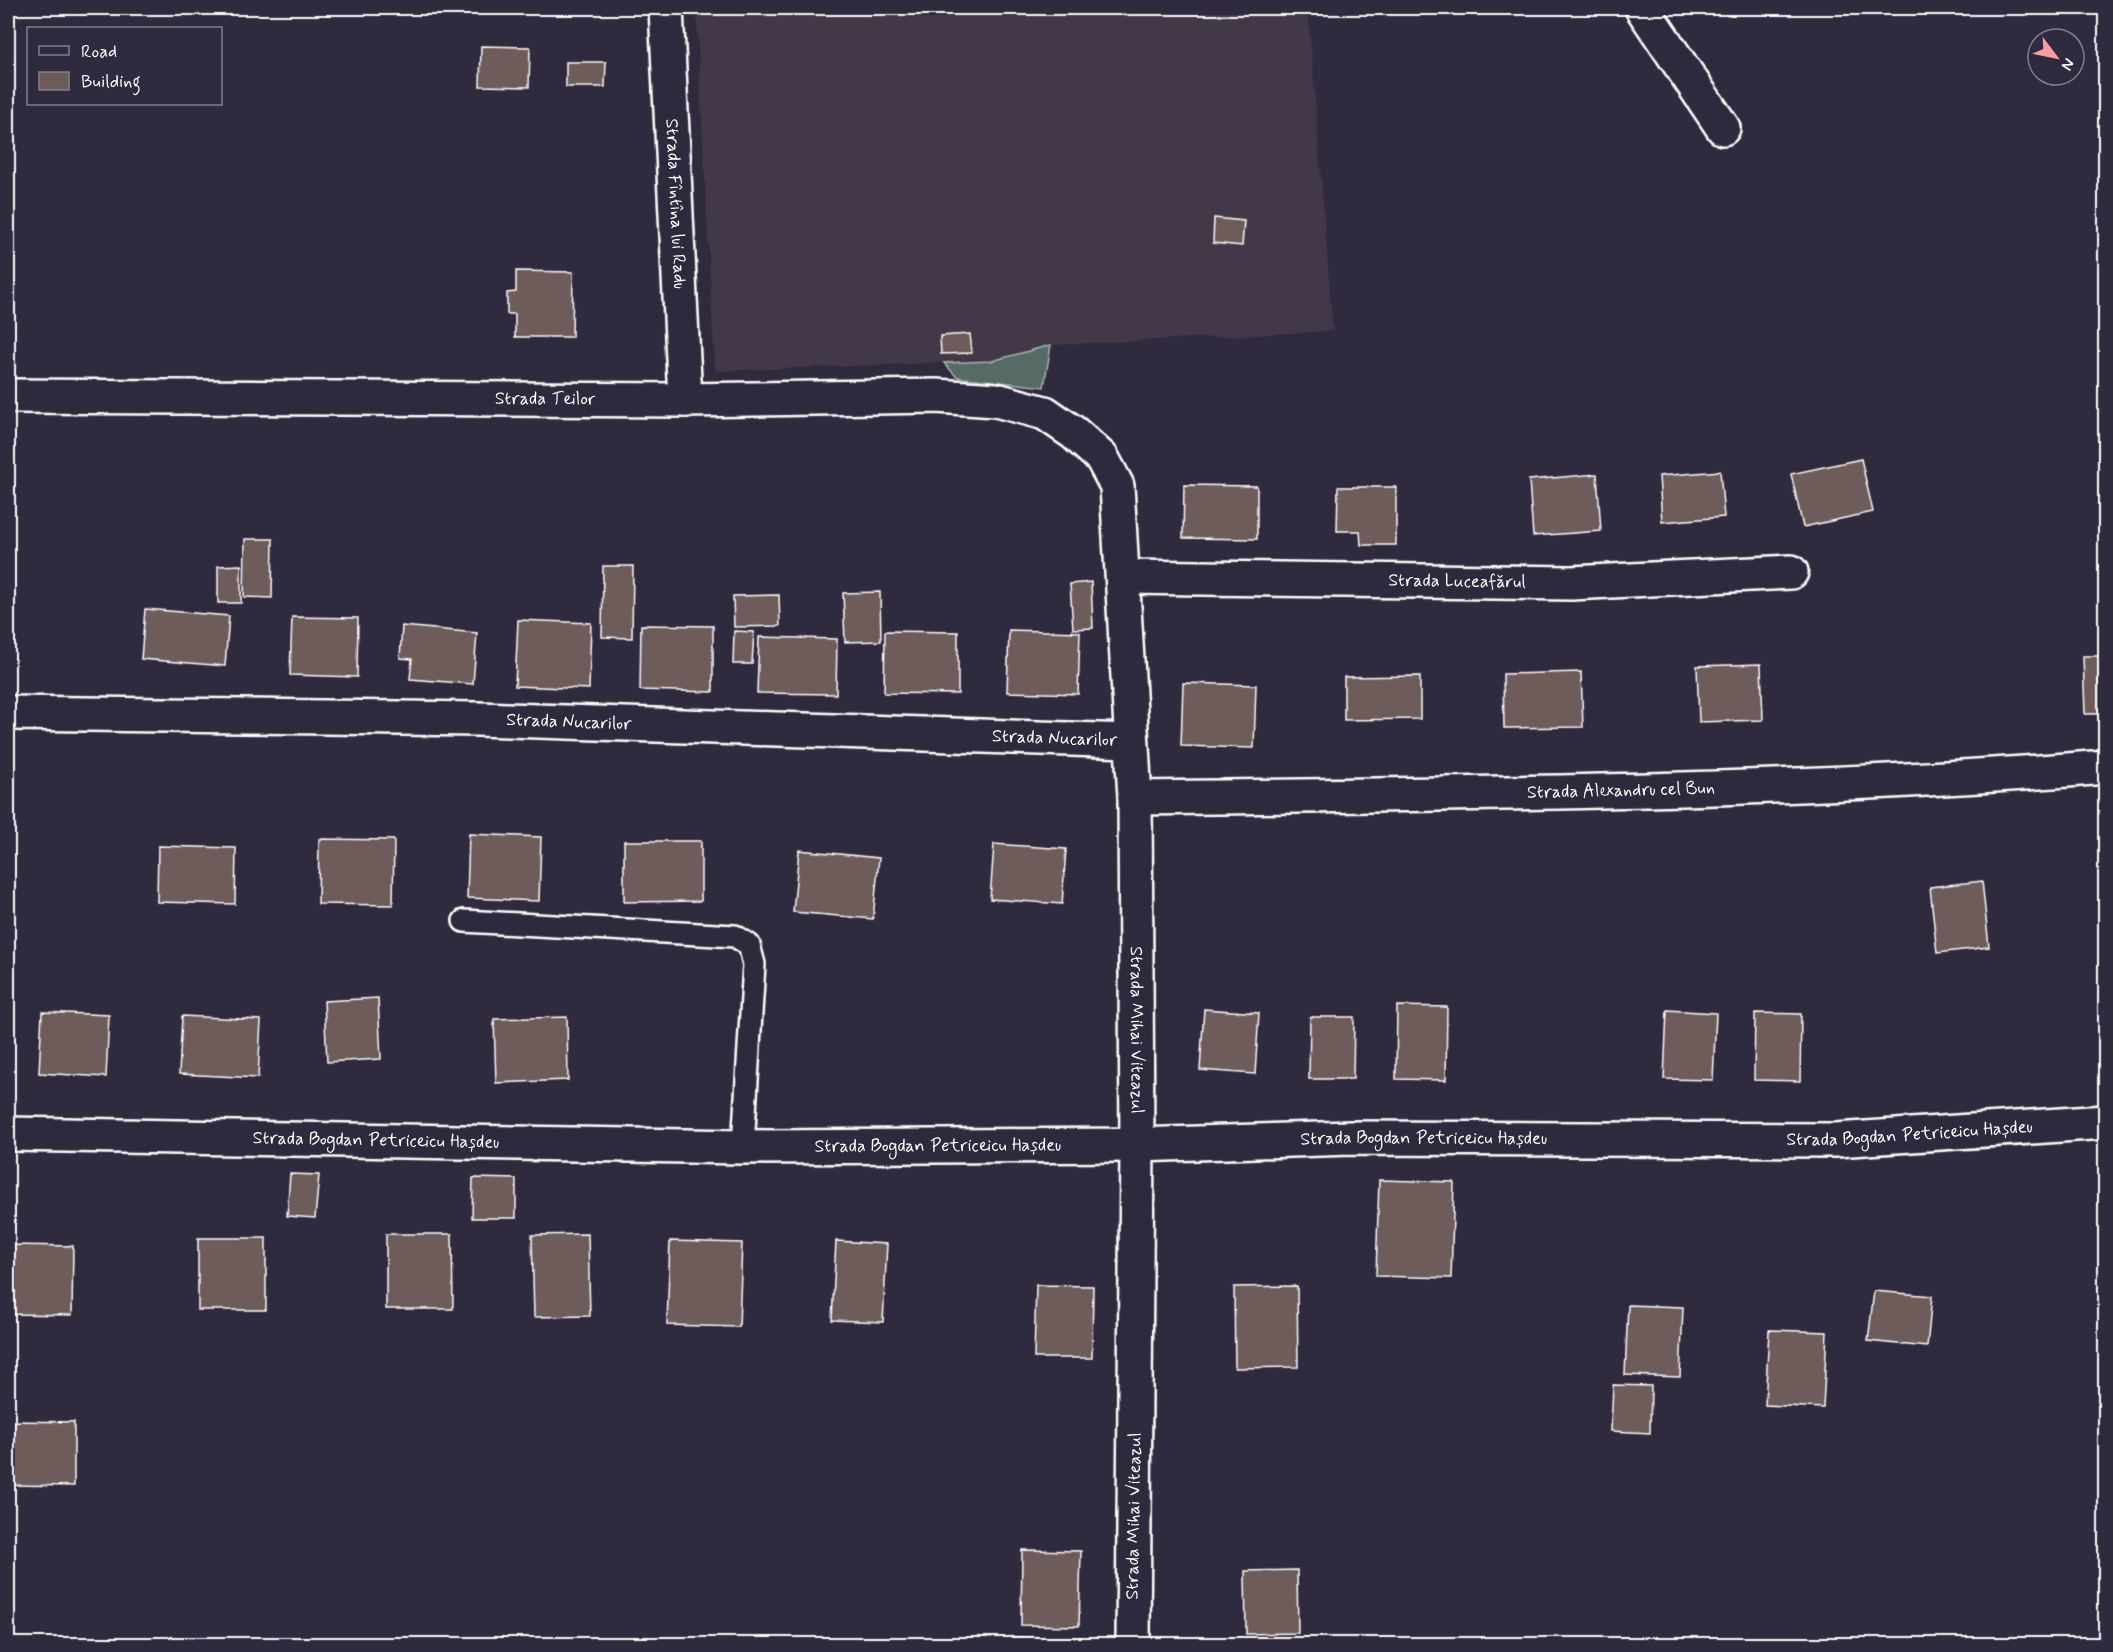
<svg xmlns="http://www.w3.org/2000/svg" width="2113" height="1652" viewBox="0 0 2113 1652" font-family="Mynerve,sans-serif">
<rect width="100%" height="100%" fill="#2f2a3d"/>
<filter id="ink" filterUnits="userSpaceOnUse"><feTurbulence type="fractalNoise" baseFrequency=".0167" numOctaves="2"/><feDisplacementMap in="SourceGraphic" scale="12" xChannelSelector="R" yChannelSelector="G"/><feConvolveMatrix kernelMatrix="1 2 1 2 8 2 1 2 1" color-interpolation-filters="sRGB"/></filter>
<g filter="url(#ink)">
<path fill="#423946" d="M696,8H1308L1333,331L1051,345L992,361L715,371Z"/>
<path fill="#566b66" stroke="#aab5b2" stroke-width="1.5" d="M1051,345L1044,387L957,377L944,363L992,361Z"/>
<g fill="#6d5b5a" stroke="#fff" stroke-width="1.5">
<path d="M481,46L530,47L529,87L480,86Z"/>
<path d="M566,62H606L605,87H566Z"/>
<path d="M1214,218L1244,221L1242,246L1213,243Z"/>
<path d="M516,271L573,272L572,337H515V314H507V293L516,292Z"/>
<path d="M970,334L972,353L941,354L940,336Z"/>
<path d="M1861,459L1873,512L1803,527L1791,474Z"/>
<path d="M1720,471L1724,517L1662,522L1659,476Z"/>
<path d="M1597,474L1601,531L1533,536L1529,480Z"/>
<path d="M1184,485L1257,486V539L1183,538Z"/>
<path d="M1338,487H1396V545H1361L1360,531H1337Z"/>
<path d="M245,539H273L272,598L244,597Z"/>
<path d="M241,565V603H218V566Z"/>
<path d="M603,566H633L632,638L602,637Z"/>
<path d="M1091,582L1093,628L1073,629L1070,584Z"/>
<path d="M880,592L881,641L845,642L843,593Z"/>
<path d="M779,595L780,626L734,627L733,596Z"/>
<path d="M145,609L229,616L225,666L141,659Z"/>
<path d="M292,617L358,618L357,677L290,675Z"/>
<path d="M518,620L591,623L589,689L515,686Z"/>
<path d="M641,625L713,626V692L640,690Z"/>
<path d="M402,626L477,633L473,684L410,679L412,659L400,658Z"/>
<path d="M1009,630L1080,632L1078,694L1007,692Z"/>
<path d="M734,631L754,632L752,664H733Z"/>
<path d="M885,631L958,632V694L884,693Z"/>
<path d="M759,637L837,639L836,694L757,693Z"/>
<path d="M2083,656H2106V714H2085Z"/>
<path d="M1761,664L1763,720L1699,722L1697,666Z"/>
<path d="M1581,672L1583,727L1504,728L1503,674Z"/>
<path d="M1420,676V719L1344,720V677Z"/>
<path d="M1183,683L1256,685L1254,748L1181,746Z"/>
<path d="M469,834L541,837L539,901L467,898Z"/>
<path d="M319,839L394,840L393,905L318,904Z"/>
<path d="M624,841H701V901L624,902Z"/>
<path d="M994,844L1066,849L1062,904L990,899Z"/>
<path d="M158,846L236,848L235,904L157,902Z"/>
<path d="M799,850L879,858L873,919L793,912Z"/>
<path d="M1982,881L1989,947L1937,953L1930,887Z"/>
<path d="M378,998L381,1059L327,1062L324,1001Z"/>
<path d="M1397,1006L1447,1007L1446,1080L1396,1079Z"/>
<path d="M1204,1009L1259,1013L1255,1074L1200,1070Z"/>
<path d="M1667,1010L1716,1013L1713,1080L1664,1079Z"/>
<path d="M42,1012L109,1015L106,1077L39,1073Z"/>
<path d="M1755,1013L1801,1014L1800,1081L1754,1080Z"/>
<path d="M182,1016L261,1020L258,1078L179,1074Z"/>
<path d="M567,1017L568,1080L496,1083L494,1019Z"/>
<path d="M1310,1017H1354L1353,1079H1309Z"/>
<path d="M290,1174L319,1175L315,1218L287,1216Z"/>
<path d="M473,1178L516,1179V1218H472Z"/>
<path d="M1379,1180L1454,1182L1451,1278L1376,1276Z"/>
<path d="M386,1234H452L453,1309H386Z"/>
<path d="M588,1234L590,1316L534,1317L532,1235Z"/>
<rect x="198" y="1238" width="68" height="72"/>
<path d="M670,1241L742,1243L739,1327L667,1325Z"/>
<path d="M836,1241L887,1244L883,1322L832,1320Z"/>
<path d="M8,1245L73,1246L72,1315L8,1314Z"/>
<path d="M1036,1285L1093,1286L1092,1358H1034Z"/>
<path d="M1297,1286L1298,1367L1235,1368L1234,1287Z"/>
<path d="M1874,1291L1932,1296L1927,1347L1868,1341Z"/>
<path d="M1628,1305L1683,1307L1680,1377L1625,1375Z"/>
<path d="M1769,1330L1827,1332L1823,1408L1765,1405Z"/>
<path d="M1613,1385L1651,1386L1650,1433L1611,1431Z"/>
<path d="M12,1421L74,1422V1486L11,1485Z"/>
<path d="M1022,1550L1081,1551L1079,1626L1021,1625Z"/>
<path d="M1297,1570L1298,1633L1246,1634L1245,1571Z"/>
<path d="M1013,1637L1050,1638V1644H1013Z"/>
</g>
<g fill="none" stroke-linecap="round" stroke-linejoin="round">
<g stroke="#fff" stroke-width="26">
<path id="service" d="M464,921L735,936L749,945L754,964L743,1147"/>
</g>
<g stroke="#fff" stroke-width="38">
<g id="minor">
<path id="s1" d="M666,8L685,400"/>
<path d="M1642,8L1723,128"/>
<path id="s2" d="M8,396L685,400L936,396L996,400L1045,413L1074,433L1102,458L1117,486L1135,798L1137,1145L1133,1644"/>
<path id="s3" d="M1123,577L1571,583L1791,572"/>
<path id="s4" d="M8,713L477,719L1131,741"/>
<path id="s5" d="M1135,798C1458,794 1783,793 2106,767"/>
<path id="s6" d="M8,1134L743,1147L1137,1145L1351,1138L1836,1140L2106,1122"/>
</g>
</g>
<use href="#service" stroke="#2f2a3d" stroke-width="21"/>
<use href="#minor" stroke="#2f2a3d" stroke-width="33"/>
</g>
</g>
<g text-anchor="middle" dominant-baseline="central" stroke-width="4.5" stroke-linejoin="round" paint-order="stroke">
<g font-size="18" fill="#fff" stroke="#2f2a3d">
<text stroke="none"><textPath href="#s1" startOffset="196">Strada Fîntîna lui Radu</textPath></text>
<text stroke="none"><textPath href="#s2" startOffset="537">Strada Teilor</textPath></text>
<text stroke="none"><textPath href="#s3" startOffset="334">Strada Luceafărul</textPath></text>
<text stroke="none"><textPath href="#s4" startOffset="561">Strada Nucarilor</textPath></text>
<text stroke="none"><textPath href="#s4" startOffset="1047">Strada Nucarilor</textPath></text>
<text stroke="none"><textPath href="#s5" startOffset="486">Strada Alexandru cel Bun</textPath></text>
<text stroke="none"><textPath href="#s2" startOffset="1688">Strada Mihai Viteazul</textPath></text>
<text stroke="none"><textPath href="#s6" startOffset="1902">Strada Bogdan Petriceicu Hașdeu</textPath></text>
<text stroke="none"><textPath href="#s6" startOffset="368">Strada Bogdan Petriceicu Hașdeu</textPath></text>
<text stroke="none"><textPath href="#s6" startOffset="1416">Strada Bogdan Petriceicu Hașdeu</textPath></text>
<text stroke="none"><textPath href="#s6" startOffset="930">Strada Bogdan Petriceicu Hașdeu</textPath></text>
<text transform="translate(1134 1516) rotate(-89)">Strada Mihai Viteazul</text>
</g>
</g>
<rect width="2113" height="1652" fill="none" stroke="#2f2a3d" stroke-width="30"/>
<rect x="15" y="15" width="2083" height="1622" fill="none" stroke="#fff" stroke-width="2" filter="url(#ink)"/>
<rect x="27" y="27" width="195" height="78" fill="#2f2a3d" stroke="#827f8b" stroke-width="1.5"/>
<rect x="39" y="46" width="30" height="9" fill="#2f2a3d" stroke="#827f8b" stroke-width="1.5"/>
<text x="81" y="57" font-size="18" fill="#ffffff">Road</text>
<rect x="39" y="72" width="30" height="18" fill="#6d5b5a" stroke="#827f8b" stroke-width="1.5"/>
<text x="81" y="87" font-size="18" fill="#ffffff">Building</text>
<g transform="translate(2056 57) rotate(122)"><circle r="28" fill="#2f2a3d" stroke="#827f8b" stroke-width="1.5"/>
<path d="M0-4.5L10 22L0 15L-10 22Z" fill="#ff9aa2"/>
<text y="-9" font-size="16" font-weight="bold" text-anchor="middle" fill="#ffffff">N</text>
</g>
</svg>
